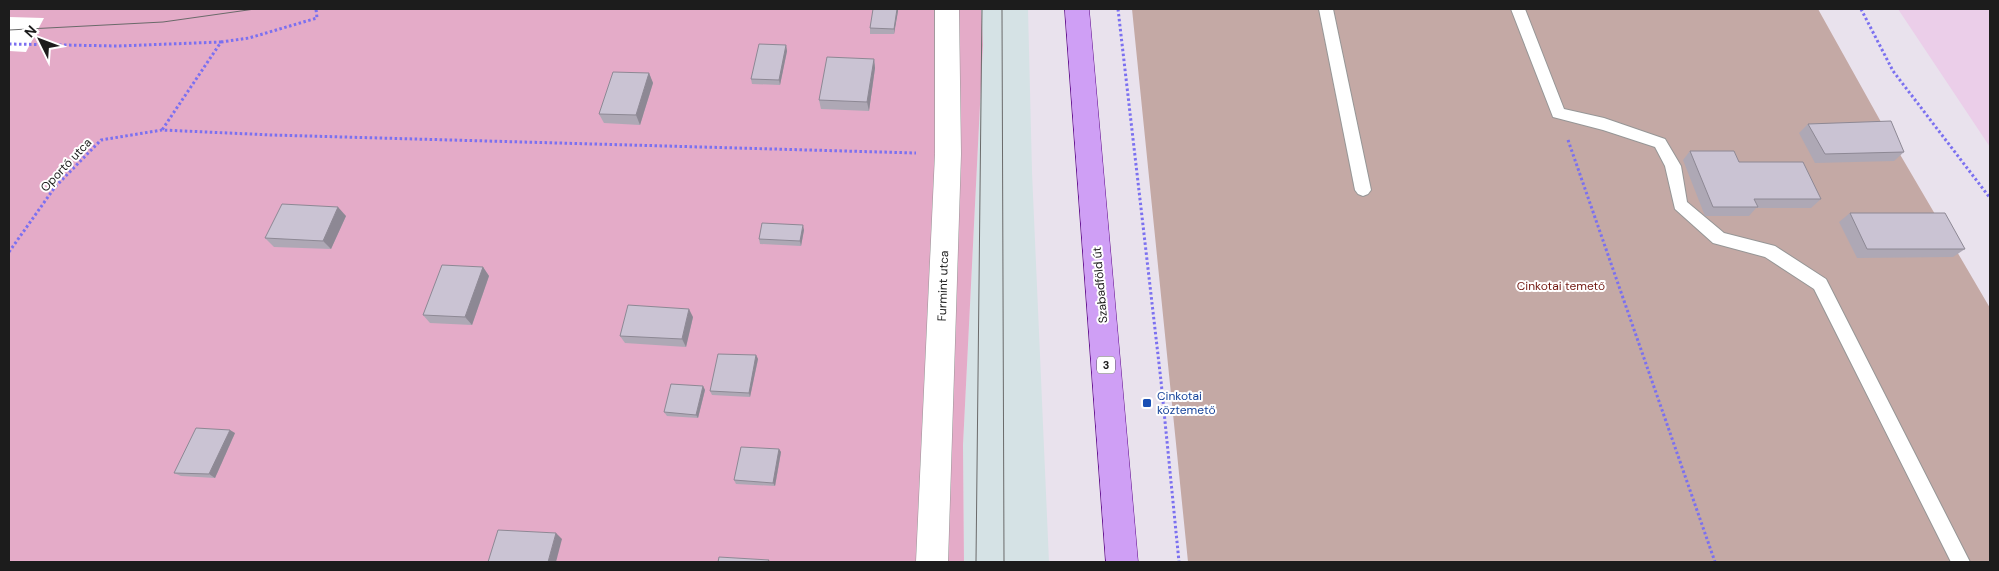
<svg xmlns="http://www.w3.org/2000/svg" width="1999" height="571" viewBox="0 0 1999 571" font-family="'DM Sans',sans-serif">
<rect width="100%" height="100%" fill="#e9e2ed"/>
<path fill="#d5e2e5" d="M981,9H1028L1032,172L1049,562H964L963,445L983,45Z"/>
<path fill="#ebcee9" d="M1898,9H1990V147Z"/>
<path fill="#e4abc8" d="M9,9H981L983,45L963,445L964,562H9Z"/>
<path fill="#c4a9a5" d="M1132,9H1818L1881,122L1990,308V562H1188Z"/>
<path fill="#fff" d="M9,17L44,18L26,52L9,51Z"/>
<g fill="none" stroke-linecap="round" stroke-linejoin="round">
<g stroke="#969696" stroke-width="2">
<g id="lane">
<path d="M1319,9H1333L1371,190L1368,194L1363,196L1358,194L1355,190Z"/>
<path d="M1511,9H1525L1564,109L1604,118L1665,139L1681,166L1687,202L1724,233L1775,246L1826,279L1970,562H1951L1814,289L1765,257L1713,243L1675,209L1665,166L1655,147L1603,130L1553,117Z"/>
</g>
</g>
<g stroke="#969696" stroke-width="1">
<path id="street" d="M935,9H959L961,154L948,562H916L935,154Z"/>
</g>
<g stroke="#5e0a8a" stroke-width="1">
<path id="primary" d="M1065,9H1089L1138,562H1106Z"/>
</g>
<g stroke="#7b70f0" stroke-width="3" stroke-dasharray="2.5 2.5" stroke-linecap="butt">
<path d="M1118,9L1161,381L1179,562"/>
<path d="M1861,9L1893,71L1990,198"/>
<path d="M221,42L249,38L317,18L316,9"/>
<path d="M9,44L118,46L221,42L162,130"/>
<path d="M1568,140L1715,562"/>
<path d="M9,252L55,187L101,140L162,130L272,135L916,153"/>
</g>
<use href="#lane" fill="#fff" fill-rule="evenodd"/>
<use href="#street" fill="#fff" fill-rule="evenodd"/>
<use href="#primary" fill="#cf9ff5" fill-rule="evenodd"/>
<g stroke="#6a6a6a" stroke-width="1">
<path d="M1002,9L1004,562"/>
<path d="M9,30L163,22L255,9"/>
<path d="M976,562L982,9"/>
</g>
</g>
<g fill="#aea8b5">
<path d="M898,11L894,34H870V28Z"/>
<path d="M786,45L787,51L780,85L752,84L751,79Z"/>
<path d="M874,59L875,68L869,111L821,109L819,100Z"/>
<path d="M649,73L653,83L640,125L604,123L599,114Z"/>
<path d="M1808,124L1904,152L1894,161L1815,163L1799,133Z"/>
<path d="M1690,151L1739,162L1821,199L1811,208H1756L1749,216H1705L1683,160Z"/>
<path d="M1850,213L1965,249L1953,257L1857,258L1839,222Z"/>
<path d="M346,216L331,249L274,247L265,238Z"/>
<path d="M804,230L801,246L760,244L759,239Z"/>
<path d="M483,267L489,276L472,325L430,323L423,315Z"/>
<path d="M693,317L686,347L625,343L620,336Z"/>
<path d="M756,355L758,359L750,397L712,395L710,391Z"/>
<path d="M703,386L705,390L698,418L667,416L664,412Z"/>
<path d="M235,433L215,478L181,476L174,473Z"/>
<path d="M779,449L781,452L775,486L736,484L734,480Z"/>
</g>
<g fill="#8d8894">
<path d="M897,9H898V11L894,34V29Z"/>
<path d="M786,45L787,51L780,85L779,80Z"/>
<path d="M874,59L875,68L869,111L867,102Z"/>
<path d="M649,73L653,83L640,125L636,115Z"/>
<path d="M338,207L346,216L331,249L323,241Z"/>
<path d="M803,225L804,230L801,246L800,241Z"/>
<path d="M483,267L489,276L472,325L465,317Z"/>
<path d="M689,309L693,317L686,347L682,339Z"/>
<path d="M756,355L758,359L750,397L749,393Z"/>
<path d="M703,386L705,390L698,418L696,415Z"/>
<path d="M230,430L235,433L215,478L209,474Z"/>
<path d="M779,449L781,452L775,486L773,483Z"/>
<path d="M556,533L562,539L556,562H548Z"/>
</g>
<g fill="#cac3d3" stroke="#8d8894">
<path d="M873,9H897L894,29L870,28Z"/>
<path d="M759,44L786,45L779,80L751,79Z"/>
<path d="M827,57L874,59L867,102L819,100Z"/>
<path d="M613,72L649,73L636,115L599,114Z"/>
<path d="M1891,121L1904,152L1825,154L1808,124Z"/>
<path d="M1690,151H1734L1739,162H1803L1821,199H1754L1758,207H1713Z"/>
<path d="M282,204L338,207L323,241L265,238Z"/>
<path d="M1850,213H1945L1965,249H1867Z"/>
<path d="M762,223L803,225L800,241L759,239Z"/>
<path d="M442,265L483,267L465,317L423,315Z"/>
<path d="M628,305L689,309L682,339L620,336Z"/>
<path d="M718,354L756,355L749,393L710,391Z"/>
<path d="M671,384L703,386L696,415L664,412Z"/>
<path d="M196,428L230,430L209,474L174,473Z"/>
<path d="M741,447L779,449L773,483L734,480Z"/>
<path d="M498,530L556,533L548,562H488Z"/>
<path d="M719,557L769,560L768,562H718Z"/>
</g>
<rect fill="#1a4fb4" stroke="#fff" stroke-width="2" x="1142" y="398" width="10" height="10" rx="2.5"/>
<g text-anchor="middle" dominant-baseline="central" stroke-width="4" stroke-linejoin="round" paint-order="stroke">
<rect fill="#fff" stroke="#606060" stroke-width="1" x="1097" y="356.5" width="18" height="17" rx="4"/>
<g font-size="11" font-weight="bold" fill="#1c1c1c">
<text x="1106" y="365">3</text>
</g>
<g font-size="12" fill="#1c1c1c" stroke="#fff">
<text transform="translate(66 165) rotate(-47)">Oportó utca</text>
<text transform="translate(1100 285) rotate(-95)">Szabadföld út</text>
<text transform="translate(943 286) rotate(-88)">Furmint utca</text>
</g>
<g font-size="12" fill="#721912" stroke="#fff">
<text x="1561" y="286">Cinkotai temető</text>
</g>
<g font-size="12" fill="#164399" stroke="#fff" text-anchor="start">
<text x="1157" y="396">Cinkotai<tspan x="1157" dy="14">köztemető</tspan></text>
</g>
</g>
<rect width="1999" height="571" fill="none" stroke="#1c1c1c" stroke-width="20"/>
<g transform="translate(40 40) rotate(312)" stroke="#ffffff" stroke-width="4" paint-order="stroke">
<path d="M0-4L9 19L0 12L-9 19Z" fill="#1c1c1c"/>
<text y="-8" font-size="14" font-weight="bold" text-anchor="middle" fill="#1c1c1c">N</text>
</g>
</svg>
